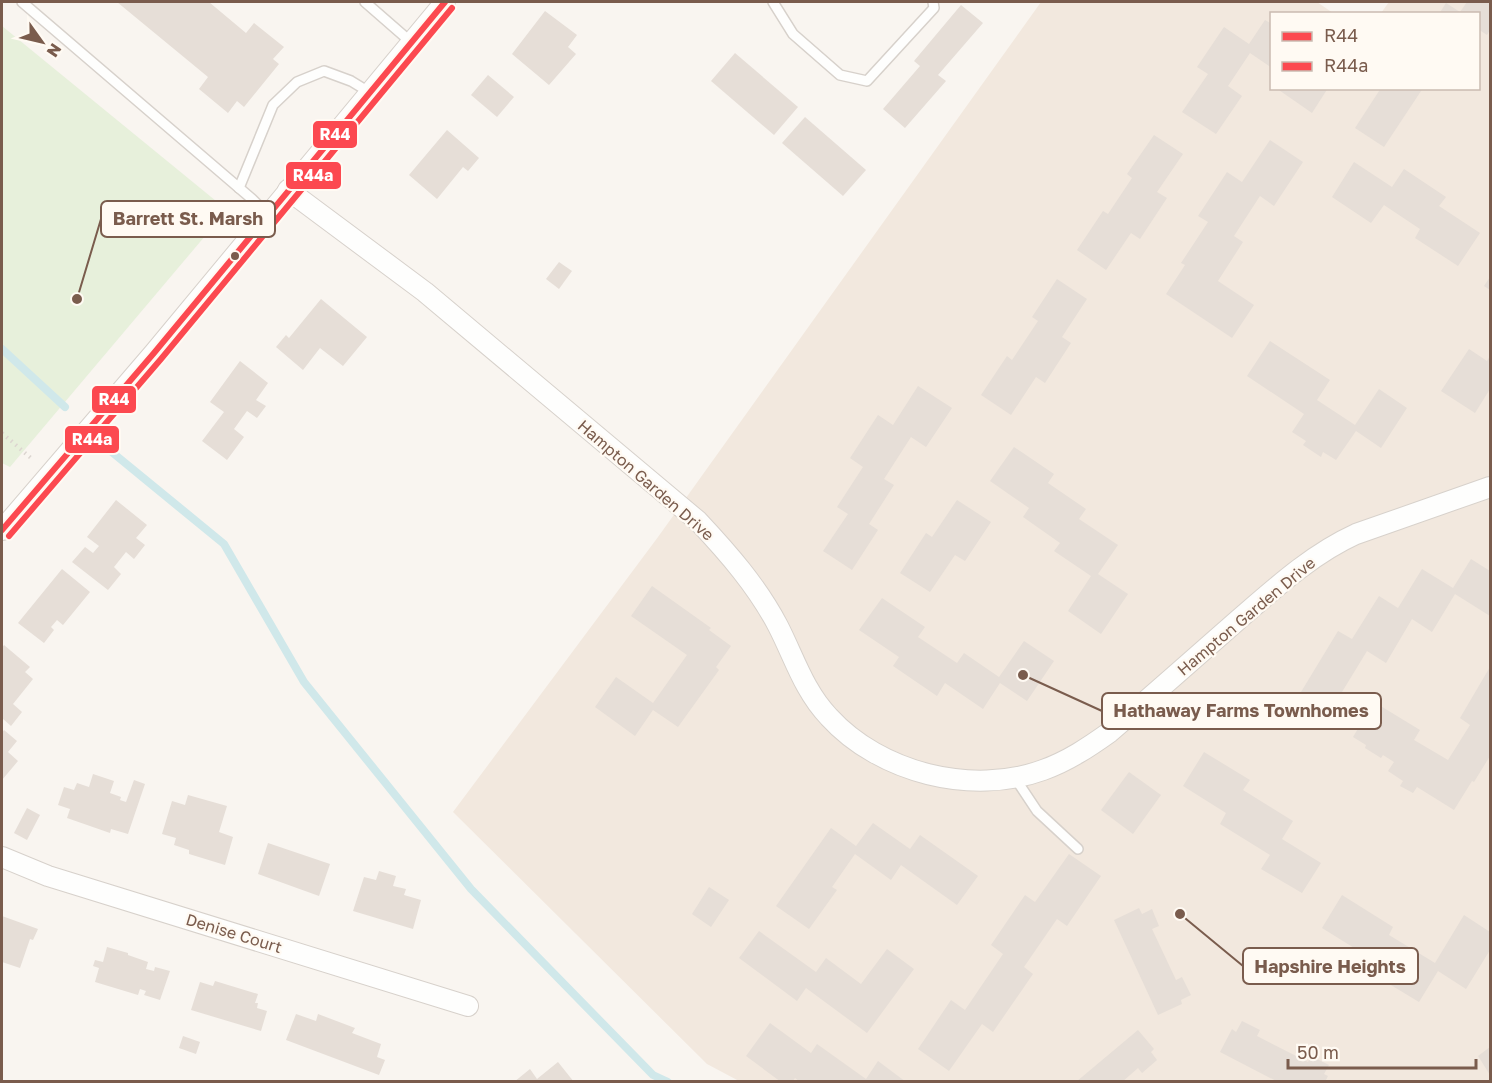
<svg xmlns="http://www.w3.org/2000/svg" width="1492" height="1083" viewBox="0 0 1492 1083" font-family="'Golos Text',sans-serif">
<rect width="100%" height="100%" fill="#f9f5f0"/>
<path fill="#f2e8de" d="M1041,2H1317L1333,13L1272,14V88H1478V14L1381,13L1389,2H1490V1081H739L707,1064L453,812L658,537Z"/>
<path fill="#e7f0db" d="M2,26L227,210L10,467L2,463Z"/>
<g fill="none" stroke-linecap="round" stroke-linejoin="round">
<g stroke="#d0e8ea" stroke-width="8">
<path d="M2,349L65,407"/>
<path d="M102,444L224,544L304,682L471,889L653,1075L668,1082"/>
</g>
</g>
<g fill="#e6ded7">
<path d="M117,2H209L246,33L254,23L284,47L273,59L279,64L244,107L237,101L228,113L199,89L208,77Z"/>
<path d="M1467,2H1490V30L1487,35L1478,29V14H1439L1446,3L1460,12Z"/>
<path d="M961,5L983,23L938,75L946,81L905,128L883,109L920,66L914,61Z"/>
<path d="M545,11L577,35L568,47L576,54L549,85L512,54Z"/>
<path d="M1265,20L1272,24V68L1250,53L1228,86L1242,96L1216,134L1182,112L1208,74L1197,67L1224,27L1249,44Z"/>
<path d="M735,53L798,107L774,135L711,81Z"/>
<path d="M488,75L514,97L497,117L471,95Z"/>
<path d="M1276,88H1328L1312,113Z"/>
<path d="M1381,88H1423L1384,147L1355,128Z"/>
<path d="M805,117L866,170L843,196L782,143Z"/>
<path d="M447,130L479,158L468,171L463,167L437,199L409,175Z"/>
<path d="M1154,135L1183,154L1157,192L1167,198L1140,239L1131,233L1106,270L1077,250L1103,211L1108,214L1132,178L1127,174Z"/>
<path d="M1270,140L1303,162L1274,206L1260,196L1234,236L1243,242L1218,281L1254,305L1232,338L1166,294L1185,265L1181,263L1208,222L1198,216L1227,172L1242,182Z"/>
<path d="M1354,162L1392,187L1404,169L1446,197L1439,206L1480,233L1458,266L1415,238L1420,229L1384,205L1371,223L1332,197Z"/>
<path d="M559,262L572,271L559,289L546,279Z"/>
<path d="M1490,277V290L1484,286Z"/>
<path d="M1057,279L1087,299L1062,337L1071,343L1045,383L1036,377L1011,415L981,395L1007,356L1012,360L1038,321L1032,317Z"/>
<path d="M321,299L367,337L343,366L320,348L303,370L276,347L286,335L289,338Z"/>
<path d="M1270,341L1330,380L1317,400L1355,425L1379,389L1407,408L1381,448L1356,431L1336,460L1323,452L1321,457L1303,445L1306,441L1292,432L1304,414L1247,376Z"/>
<path d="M1469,349L1487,361L1490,356V389L1475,413L1441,391Z"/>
<path d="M240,361L268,383L256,400L266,406L257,418L247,411L234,429L244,437L227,460L202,441L224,412L210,402Z"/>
<path d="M918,386L952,408L926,447L911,437L884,479L894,485L869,524L878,530L852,570L823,551L848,514L837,507L863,467L850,458L878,415L893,425Z"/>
<path d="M1014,447L1054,474L1048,483L1086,509L1079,519L1118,545L1098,574L1128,594L1101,634L1068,611L1091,576L1054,551L1060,543L1023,517L1029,508L990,481Z"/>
<path d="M116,500L147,525L136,538L145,545L134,559L126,552L114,567L121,574L108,590L72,562L85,547L93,553L99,546L87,537Z"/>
<path d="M957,500L991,522L965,561L955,555L930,592L900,573L926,533L932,537Z"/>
<path d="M1471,559L1490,571V616L1455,594L1432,632L1412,619L1386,663L1367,651L1331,710L1301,692L1338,631L1352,639L1379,596L1398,608L1422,569L1453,588Z"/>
<path d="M62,569L90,592L63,625L57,620L51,627L54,630L44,643L18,623Z"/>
<path d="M652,586L711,628L709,630L731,646L716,667L719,670L678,727L653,710L635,736L595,707L616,677L653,703L687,655L631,616Z"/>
<path d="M882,598L925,627L918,637L957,663L964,653L999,677L1024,641L1054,661L1027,701L1000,683L983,709L945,683L937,696L893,666L899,657L859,630Z"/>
<path d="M4,645L30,667L25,672L33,679L13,704L22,712L11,726L2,718V648Z"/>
<path d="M1490,667V756L1474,782L1472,781L1454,810L1417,787L1413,793L1400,786L1403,781L1388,771L1394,762L1383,755L1381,758L1365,748L1366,745L1353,737L1374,702L1420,730L1414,740L1448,760L1470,725L1460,718Z"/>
<path d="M4,730L17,741L8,752L18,761L2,780V733Z"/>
<path d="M1204,752L1250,780L1243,790L1293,821L1282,839L1321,863L1302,893L1261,869L1270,855L1220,824L1226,813L1183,786Z"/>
<path d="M1129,772L1161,795L1133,834L1101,810Z"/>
<path d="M93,774L114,781L110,793L121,797L120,800L126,802L134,780L145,784L128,834L111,829L110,833L67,818L70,809L58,805L64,787L74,790L77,783L89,787Z"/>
<path d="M188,795L227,806L219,832L233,837L225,865L189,854V850L174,845L176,838L162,834L172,801L185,805Z"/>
<path d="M27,808L40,815L27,840L14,833Z"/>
<path d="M873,823L910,849L920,835L978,876L957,905L901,865L891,880L855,854L832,887L837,890L809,929L776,906L831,828L856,846Z"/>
<path d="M268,843L330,864L319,896L258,874Z"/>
<path d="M1069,854L1101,876L1067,926L1057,919L1024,967L1033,974L993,1032L982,1024L949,1071L918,1049L951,1000L965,1010L1003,954L991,945L1025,895L1035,902Z"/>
<path d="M379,871L396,876L393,886L406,889L404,895L421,900L413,929L353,911L364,877L376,880Z"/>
<path d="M709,887L729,900L711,927L692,914Z"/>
<path d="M1342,895L1393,927L1389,935L1435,963L1464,915L1490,932V950L1466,989L1438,971L1419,1002L1366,970L1372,959L1322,928Z"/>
<path d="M1139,908L1142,914L1152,909L1159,926L1152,929L1176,980L1182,977L1191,995L1181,1000L1182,1004L1158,1015L1114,920Z"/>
<path d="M2,916L38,929L33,940L30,939L20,968L2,962Z"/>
<path d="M759,931L816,972L826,958L861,984L887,949L914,969L867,1033L806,988L797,1001L739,958Z"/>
<path d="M107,947L128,953V955L148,962L146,969L154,971L155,967L170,971L160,1000L144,995L146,991L140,989L138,995L95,982L99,968L93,966L95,960L103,962Z"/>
<path d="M215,981L258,994L255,1003H258L257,1008L267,1011L261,1031L191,1010L200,982L213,986Z"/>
<path d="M296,1014L316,1021L318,1014L355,1028L352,1033L381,1044L377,1057L385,1060L379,1075L286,1040Z"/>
<path d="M1242,1021L1260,1030L1257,1036L1308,1062L1311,1056L1329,1065L1324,1074L1328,1076L1325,1082H1278L1220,1052L1232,1029L1236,1032Z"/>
<path d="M770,1023L811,1053L817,1044L866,1079L878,1061L906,1082H800L795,1078L792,1082H781L746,1056Z"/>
<path d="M1138,1030L1154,1049L1151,1052L1157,1060L1142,1073L1138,1068L1122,1082H1076Z"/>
<path d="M183,1036L200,1042L196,1054L179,1048Z"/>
<path d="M1490,1047V1075L1478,1056Z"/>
<path d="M558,1062L574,1082H514L530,1069L537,1079Z"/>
</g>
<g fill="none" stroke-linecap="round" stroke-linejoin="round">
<g stroke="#d7d1cb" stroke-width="12">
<g id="service">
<path d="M22,2L252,199L268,215"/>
<path d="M365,2L412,43"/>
<path d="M773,2L793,34L840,75L867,81L934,8L933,2"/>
<path d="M239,188L273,105L297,82L324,71L351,81L369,92"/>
<path d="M1015,778L1037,811L1078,849"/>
</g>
</g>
<g stroke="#d7d1cb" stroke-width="22">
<g id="minor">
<path d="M288,190L425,292L698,521C728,553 757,586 778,626C794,657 804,691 829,717C880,773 972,796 1043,770C1068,761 1089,747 1110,732C1153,695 1196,657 1238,620C1275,588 1312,554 1356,534L1490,487"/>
<path d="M2,530L154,353L445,2"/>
<path d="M2,857L48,876L468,1006"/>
</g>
</g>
<path stroke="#dcd5d0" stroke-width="4" stroke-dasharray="1.5 4.5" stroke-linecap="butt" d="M2,433L32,459"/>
<use href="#service" stroke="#fefefd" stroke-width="9"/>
<use href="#minor" stroke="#fefefd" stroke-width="20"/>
<g stroke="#fffaf3" stroke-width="10">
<path id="bus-1" d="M2,530L154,353L445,2"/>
</g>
<g stroke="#fffaf3" stroke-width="10">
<path id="bus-2" d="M9,536L161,359L452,8"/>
</g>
<use href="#bus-1" stroke="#fc4950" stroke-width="6"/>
<use href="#bus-2" stroke="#fc4950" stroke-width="6"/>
</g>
<circle fill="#7a5c4d" stroke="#fffaf3" stroke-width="2" cx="235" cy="256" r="5"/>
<g text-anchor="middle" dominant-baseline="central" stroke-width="4.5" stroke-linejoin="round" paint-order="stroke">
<g font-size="16" fill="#7a5c4d" stroke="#fffaf3">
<text transform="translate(646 480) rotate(41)">Hampton Garden Drive</text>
<text transform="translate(1246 616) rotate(-40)">Hampton Garden Drive</text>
<text transform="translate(234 933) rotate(17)">Denise Court</text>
</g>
</g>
<path fill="none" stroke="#7a5c4d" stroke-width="2" d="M77 299L101 219M1023 675L1102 711M1180 914L1243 966"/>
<g fill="#7a5c4d" stroke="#fffaf3" stroke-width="2">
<circle cx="77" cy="299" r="6"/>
<circle cx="1023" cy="675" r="6"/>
<circle cx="1180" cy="914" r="6"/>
</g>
<g fill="#fffaf3" stroke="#7a5c4d" stroke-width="2">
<rect x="101" y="201" width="174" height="36" rx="6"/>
<rect x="1102" y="693" width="279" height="36" rx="6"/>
<rect x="1243" y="948" width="175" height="36" rx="6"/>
</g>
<g font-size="18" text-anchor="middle" font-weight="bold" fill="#7a5c4d">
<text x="188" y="225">Barrett St. Marsh</text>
<text x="1241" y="717">Hathaway Farms Townhomes</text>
<text x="1330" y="973">Hapshire Heights</text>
</g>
<g stroke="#fffaf3" stroke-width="2">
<rect x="312" y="120" width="46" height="29" rx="6" fill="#fc4950"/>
<rect x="285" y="161" width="57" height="29" rx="6" fill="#fc4950"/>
<rect x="91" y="385" width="46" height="29" rx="6" fill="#fc4950"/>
<rect x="64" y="425" width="56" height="29" rx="6" fill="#fc4950"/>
</g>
<g font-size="16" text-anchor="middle" font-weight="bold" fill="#fff">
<text x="335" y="140">R44</text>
<text x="313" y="181">R44a</text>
<text x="114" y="405">R44</text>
<text x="92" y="445">R44a</text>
</g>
<rect width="1492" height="1083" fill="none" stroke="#7a5c4d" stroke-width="6"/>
<rect x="1270" y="12" width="210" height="78" fill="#fffaf3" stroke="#cabbb1" stroke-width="1.5"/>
<rect x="1282" y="32" width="30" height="9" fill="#fc4950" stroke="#cabbb1" stroke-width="1.5"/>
<text x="1324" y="42" font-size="18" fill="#7a5c4d">R44</text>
<rect x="1282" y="62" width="30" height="9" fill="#fc4950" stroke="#cabbb1" stroke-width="1.5"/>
<text x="1324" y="72" font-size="18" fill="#7a5c4d">R44a</text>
<g transform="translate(42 42) rotate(124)" stroke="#fffaf3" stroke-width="4.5" paint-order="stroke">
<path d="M0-4.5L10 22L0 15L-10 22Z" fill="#7a5c4d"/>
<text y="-9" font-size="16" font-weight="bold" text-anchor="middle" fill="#7a5c4d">N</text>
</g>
<path d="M1288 1059v9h188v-9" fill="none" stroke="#7a5c4d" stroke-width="3"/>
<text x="1297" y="1059" font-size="18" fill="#7a5c4d" stroke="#fffaf3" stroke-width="4.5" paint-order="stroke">50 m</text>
</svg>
